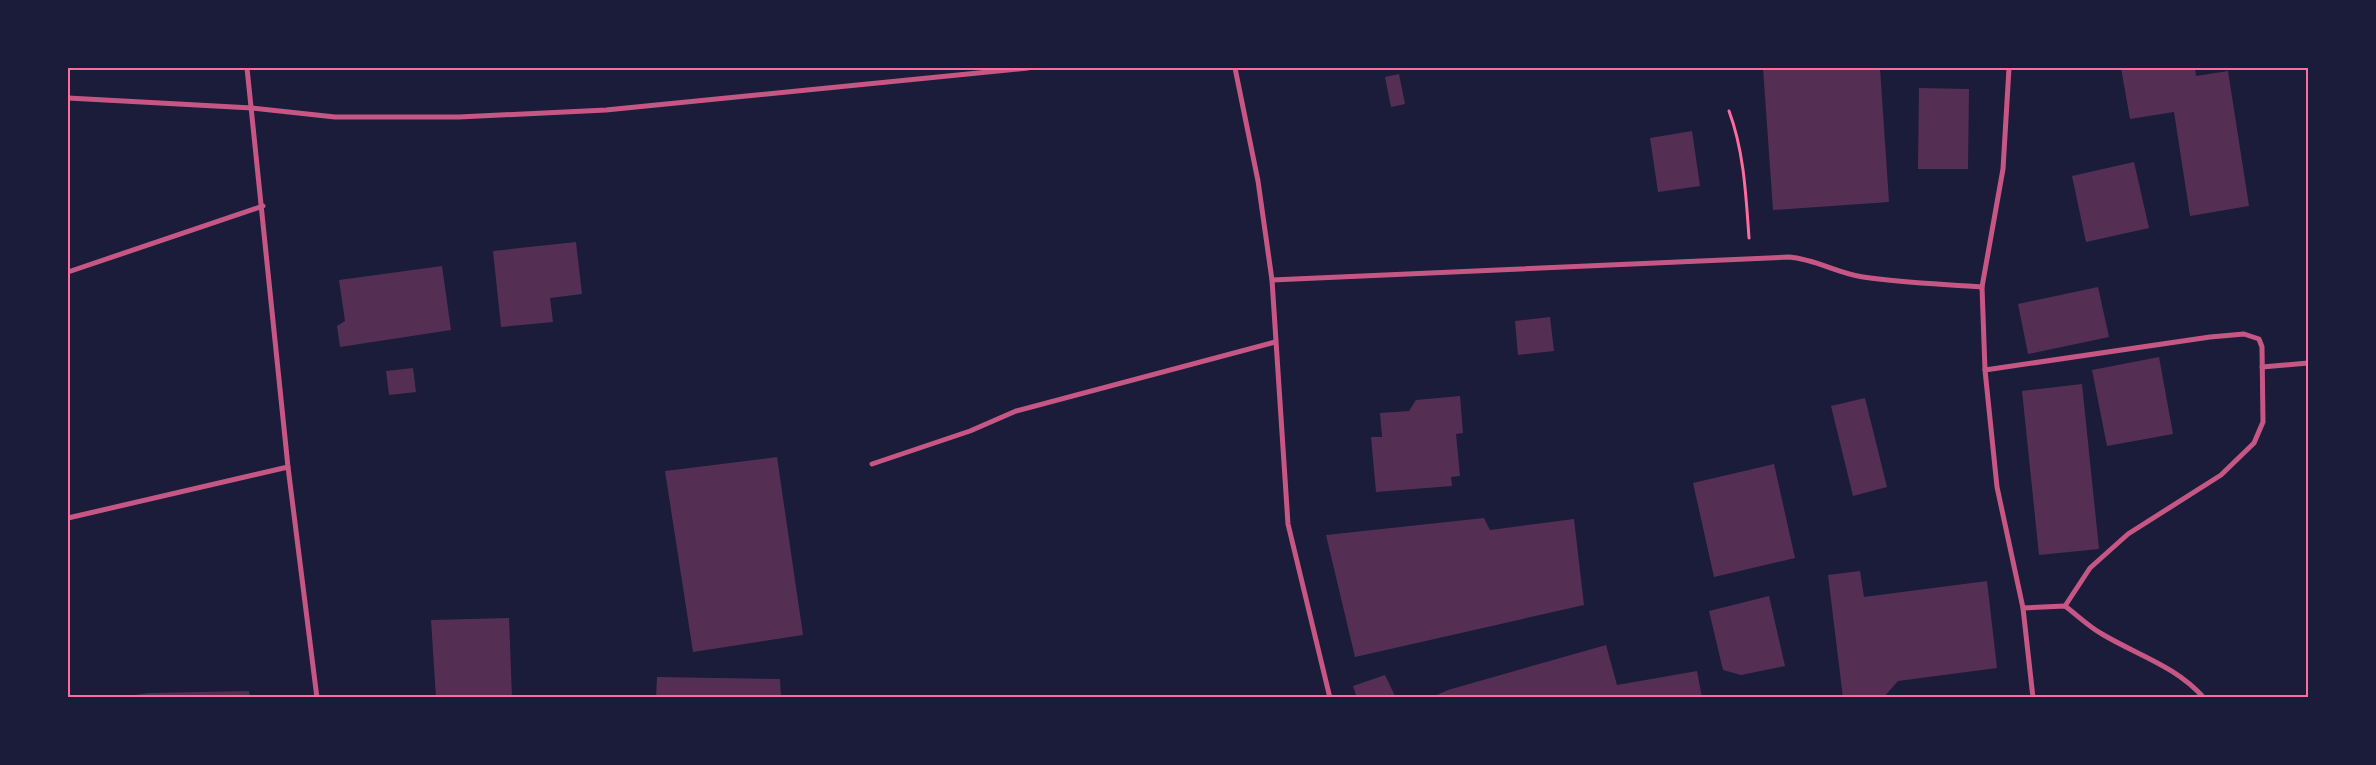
<svg xmlns="http://www.w3.org/2000/svg" width="2376" height="765" viewBox="0 0 2376 765" font-family="'Exo 2',sans-serif">
<rect width="100%" height="100%" fill="#1b1b3a"/>
<g fill="#542f53">
<path d="M1763,68H1880L1889,202L1773,210Z"/>
<path d="M2121,68H2195L2196,76L2228,71L2249,206L2190,216L2174,112L2130,119Z"/>
<path d="M1399,74L1405,104L1391,107L1385,77Z"/>
<path d="M1919,88L1969,89L1968,169H1918Z"/>
<path d="M1692,131L1700,186L1658,192L1650,138Z"/>
<path d="M2134,162L2149,228L2086,242L2072,176Z"/>
<path d="M576,242L582,294L550,298L553,322L501,327L493,251Z"/>
<path d="M442,266L451,330L340,347L337,326L345,321L339,280Z"/>
<path d="M2098,287L2109,337L2028,354L2018,304Z"/>
<path d="M1550,317L1554,351L1518,355L1515,321Z"/>
<path d="M2159,357L2173,434L2107,446L2092,370Z"/>
<path d="M413,368L416,392L389,395L386,371Z"/>
<path d="M2082,384L2099,549L2039,555L2022,391Z"/>
<path d="M1460,396L1463,433L1456,434L1460,476L1451,477L1452,486L1376,492L1371,437H1382L1380,413L1409,411L1416,400Z"/>
<path d="M1865,398L1887,487L1853,496L1831,406Z"/>
<path d="M777,457L803,635L693,652L665,471Z"/>
<path d="M1774,464L1795,558L1714,577L1693,483Z"/>
<path d="M1484,518L1490,530L1574,519L1584,605L1355,657L1326,535Z"/>
<path d="M1860,571L1864,597L1987,581L1997,668L1898,681L1883,698H1843L1828,575Z"/>
<path d="M1769,596L1785,666L1741,675L1723,670L1709,611Z"/>
<path d="M509,618L512,698H436L431,620Z"/>
<path d="M1606,645L1617,685L1697,671L1702,698H1430L1448,690Z"/>
<path d="M1385,675L1396,698H1357L1353,686Z"/>
<path d="M657,677L780,679L781,698H656Z"/>
<path d="M249,691L250,698L127,696L149,693Z"/>
</g>
<g fill="none" stroke-linecap="round" stroke-linejoin="round">
<path stroke="#ff6b9d" stroke-width="3" d="M1729,111C1744,151 1746,196 1749,238"/>
<g stroke="#c65784" stroke-width="5">
<path d="M247,68L288,467L317,698"/>
<path d="M1235,68L1258,181L1272,280L1288,524L1330,698"/>
<path d="M2009,68L2003,169L1982,287L1985,370L1997,487L2023,608L2033,698"/>
<path d="M68,98L252,108L335,117H459L606,110L1028,68"/>
<path d="M68,272L263,206"/>
<path d="M1272,280L1789,257C1815,259 1837,273 1863,277C1902,283 1943,284 1982,287"/>
<path d="M2262,367L2308,363"/>
<path d="M1985,370L2210,337L2244,334L2259,339L2262,347L2263,422L2254,443L2221,475L2128,534L2090,568L2065,606"/>
<path d="M872,464L970,431L1016,411L1275,342"/>
<path d="M68,518L288,467"/>
<path d="M2023,608L2065,606C2077,615 2089,627 2102,634C2137,655 2176,666 2204,698"/>
</g>
</g>
<rect width="2376" height="765" fill="none" stroke="#1b1b3a" stroke-width="138"/>
<rect x="69" y="69" width="2238" height="627" fill="none" stroke="#ff6b9d" stroke-width="2"/>
</svg>
